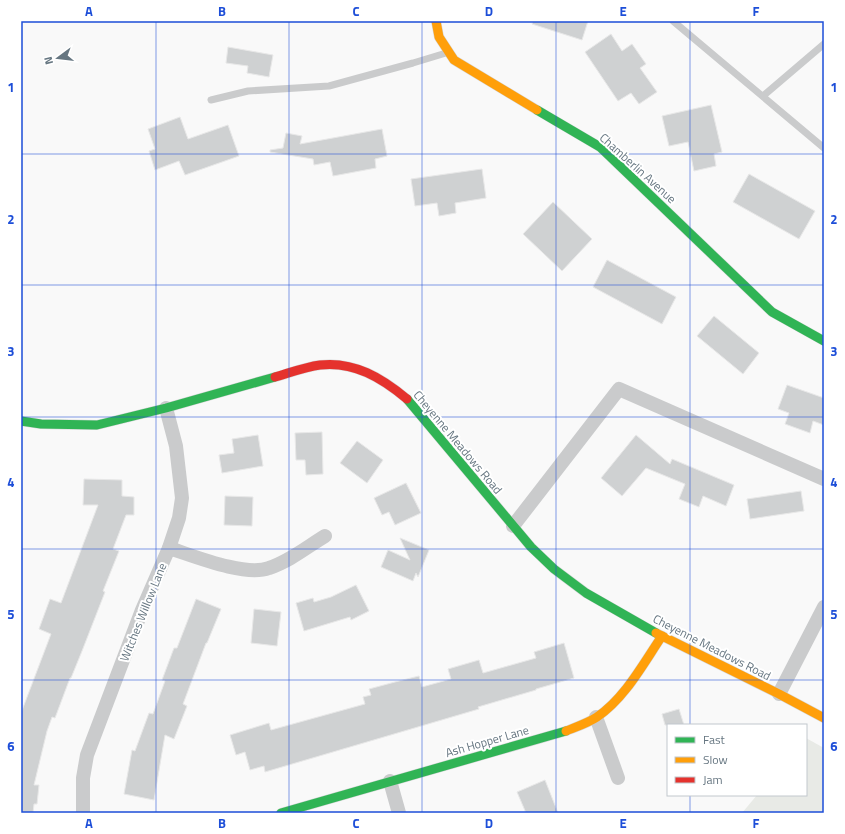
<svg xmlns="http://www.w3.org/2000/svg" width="845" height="834" viewBox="0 0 845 834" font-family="'Titillium Web',sans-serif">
<rect width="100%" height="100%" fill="#f9f9f9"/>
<path fill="#e8eae6" d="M806,738L824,748V813H742L757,795H806Z"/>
<g fill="#cfd1d2" stroke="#e8e8e8">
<path d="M533,21H588L582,40L532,24Z"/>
<path d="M611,34L622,51L632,44L646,64L640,68L657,92L639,104L631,93L618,101L585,52Z"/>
<path d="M228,47L273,55L269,77L247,73L248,66L226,63Z"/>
<path d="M711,105L722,152L714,154L716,166L694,171L688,142L669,146L662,116Z"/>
<path d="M180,117L188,139L228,125L239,156L185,175L179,161L155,170L149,151L155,149L148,129Z"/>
<path d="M382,129L387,156L375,159L376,168L333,176L330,162L314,165L313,159L270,152V150L283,148L286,133L302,136L300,144Z"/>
<path d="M482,169L486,198L455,203L456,213L439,216L437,203L415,206L411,179Z"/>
<path d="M749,174L815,211L799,239L733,202Z"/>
<path d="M553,202L592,239L562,271L523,234Z"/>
<path d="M607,260L676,297L662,324L593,287Z"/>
<path d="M714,316L759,353L743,374L697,336Z"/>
<path d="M787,385L824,398V425L813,421L810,433L785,424L789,413L778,409Z"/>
<path d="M322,432L323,474L306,475L305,460H296L295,433Z"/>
<path d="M258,435L263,466L222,473L219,455L234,453L232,439Z"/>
<path d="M636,435L670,464L672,459L734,485L726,506L703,496L699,507L679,499L685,484L646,468L622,496L601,478Z"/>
<path d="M357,441L383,460L367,483L340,463Z"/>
<path d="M84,479L122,480V496L134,497V515H126L113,549L119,551L103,591L105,592L82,651L71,678H70L55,718L52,717L47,731L34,785H39L37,804H34L33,813H21V713L51,634L39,629L50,599L61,603L98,505H83Z"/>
<path d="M406,483L421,513L395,525L389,512L382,515L374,498Z"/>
<path d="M801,491L804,511L750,519L747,499Z"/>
<path d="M225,496L253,497L252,526L224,525Z"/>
<path d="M400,538L429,550L418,577L416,573L413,581L381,567L388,550L410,560Z"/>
<path d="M356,585L369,611L351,620L350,617L304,631L296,603L313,598L314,602L331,597Z"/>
<path d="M196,599L221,609L207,643H206L183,704L187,706L174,739L165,735L154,800L124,794L132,750L135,751L149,713L153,714L165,681L162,680L174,648H177Z"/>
<path d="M254,609L281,612L277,646L251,643Z"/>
<path d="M564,643L574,678L536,689V690L478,707L479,709L265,772L264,766L250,770L245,752L236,755L230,735L269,723L271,730L365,704L363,697L371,695L369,689L395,682L419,676L422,687L451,679L448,669L479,660L483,673L536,658L534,652Z"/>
<path d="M679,709L684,725H665L662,714Z"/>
<path d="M545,780L558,813H526L517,792Z"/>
</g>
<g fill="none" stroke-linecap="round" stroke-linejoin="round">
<g stroke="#d5d6d7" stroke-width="10">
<g id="fast">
<path d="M537,110L600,147L772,312L824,341"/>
<path d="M407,399L531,547L554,569L586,593L656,633"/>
<path d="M21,421L41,424L97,425L166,408L275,377"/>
<path d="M281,813L566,731"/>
</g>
</g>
<g stroke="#d5d6d7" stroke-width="10">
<g id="slow">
<path d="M436,21L439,37L454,60L537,110"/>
<path d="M656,633L779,694L824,718"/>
<path d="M566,731C576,727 588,723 597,717C625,698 643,664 662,636"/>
</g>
</g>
<g stroke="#d5d6d7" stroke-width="10">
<path id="jam" d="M275,377C289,373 305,367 320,365C354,361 382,378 407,399"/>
</g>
<g stroke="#cacbcc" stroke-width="7">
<path d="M673,21L824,148"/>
<path d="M763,96L824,44"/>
<path d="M211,100L248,91L329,86L413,63L446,53"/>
</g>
<g stroke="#cacbcc" stroke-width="14">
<path d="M513,526L619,389L824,479"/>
<path d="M169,548C194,556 245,577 269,568C290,561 307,547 325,536"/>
<path d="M779,694L824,607"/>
<path d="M596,717L618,778"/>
<path d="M390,781L399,813"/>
<path d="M83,813V778L87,755L142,610L169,548L179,518L182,498L176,446L166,408"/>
</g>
<use href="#fast" stroke="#30b455" stroke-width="9"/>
<use href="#slow" stroke="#ff9f0a" stroke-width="9"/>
<use href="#jam" stroke="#e5322d" stroke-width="9"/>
</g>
<path fill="none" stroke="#1d4ed8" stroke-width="1" stroke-opacity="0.55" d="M156,21V813M289,21V813M422,21V813M556,21V813M690,21V725M21,154H824M21,285H824M21,417H824M21,549H824M21,680H824M690,795V813"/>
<g text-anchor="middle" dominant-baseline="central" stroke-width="4" stroke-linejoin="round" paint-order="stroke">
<g font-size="12" fill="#667681" stroke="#fff">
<text transform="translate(638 168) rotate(42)">Chamberlin Avenue</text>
<text transform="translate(458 442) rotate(50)">Cheyenne Meadows Road</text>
<text transform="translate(143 612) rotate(-68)">Witches Willow Lane</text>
<text transform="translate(712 647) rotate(27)">Cheyenne Meadows Road</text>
<text transform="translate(487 741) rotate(-16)">Ash Hopper Lane</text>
</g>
</g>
<rect width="845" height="834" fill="none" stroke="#ffffff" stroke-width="44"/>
<rect x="667" y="724" width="140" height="72" fill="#ffffff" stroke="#c2c8cd"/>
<rect x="675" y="737" width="20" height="6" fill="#30b455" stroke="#c2c8cd"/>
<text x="703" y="744" font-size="12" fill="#667681">Fast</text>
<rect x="675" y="757" width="20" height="6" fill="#ff9f0a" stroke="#c2c8cd"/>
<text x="703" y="764" font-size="12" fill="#667681">Slow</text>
<rect x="675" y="777" width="20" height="6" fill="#e5322d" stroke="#c2c8cd"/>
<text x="703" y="784" font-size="12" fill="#667681">Jam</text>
<g transform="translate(58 58) rotate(255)" stroke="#ffffff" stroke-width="3" paint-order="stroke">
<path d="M0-3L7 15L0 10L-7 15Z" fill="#667681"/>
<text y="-6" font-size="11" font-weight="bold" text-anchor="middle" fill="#667681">N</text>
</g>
<rect x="22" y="22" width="801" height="790" fill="none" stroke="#1d4ed8" stroke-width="1.5"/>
<g font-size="13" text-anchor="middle" font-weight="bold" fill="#1d4ed8">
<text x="89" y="16">A</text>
<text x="222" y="16">B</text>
<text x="356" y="16">C</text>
<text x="489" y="16">D</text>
<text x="623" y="16">E</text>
<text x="756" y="16">F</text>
<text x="11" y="92">1</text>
<text x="834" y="92">1</text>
<text x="11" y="224">2</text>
<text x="834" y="224">2</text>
<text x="11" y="356">3</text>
<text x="834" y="356">3</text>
<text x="11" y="487">4</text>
<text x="834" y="487">4</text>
<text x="11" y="619">5</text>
<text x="834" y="619">5</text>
<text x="11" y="751">6</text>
<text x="834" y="751">6</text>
<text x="89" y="828">A</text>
<text x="222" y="828">B</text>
<text x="356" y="828">C</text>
<text x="489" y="828">D</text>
<text x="623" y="828">E</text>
<text x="756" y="828">F</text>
</g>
</svg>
